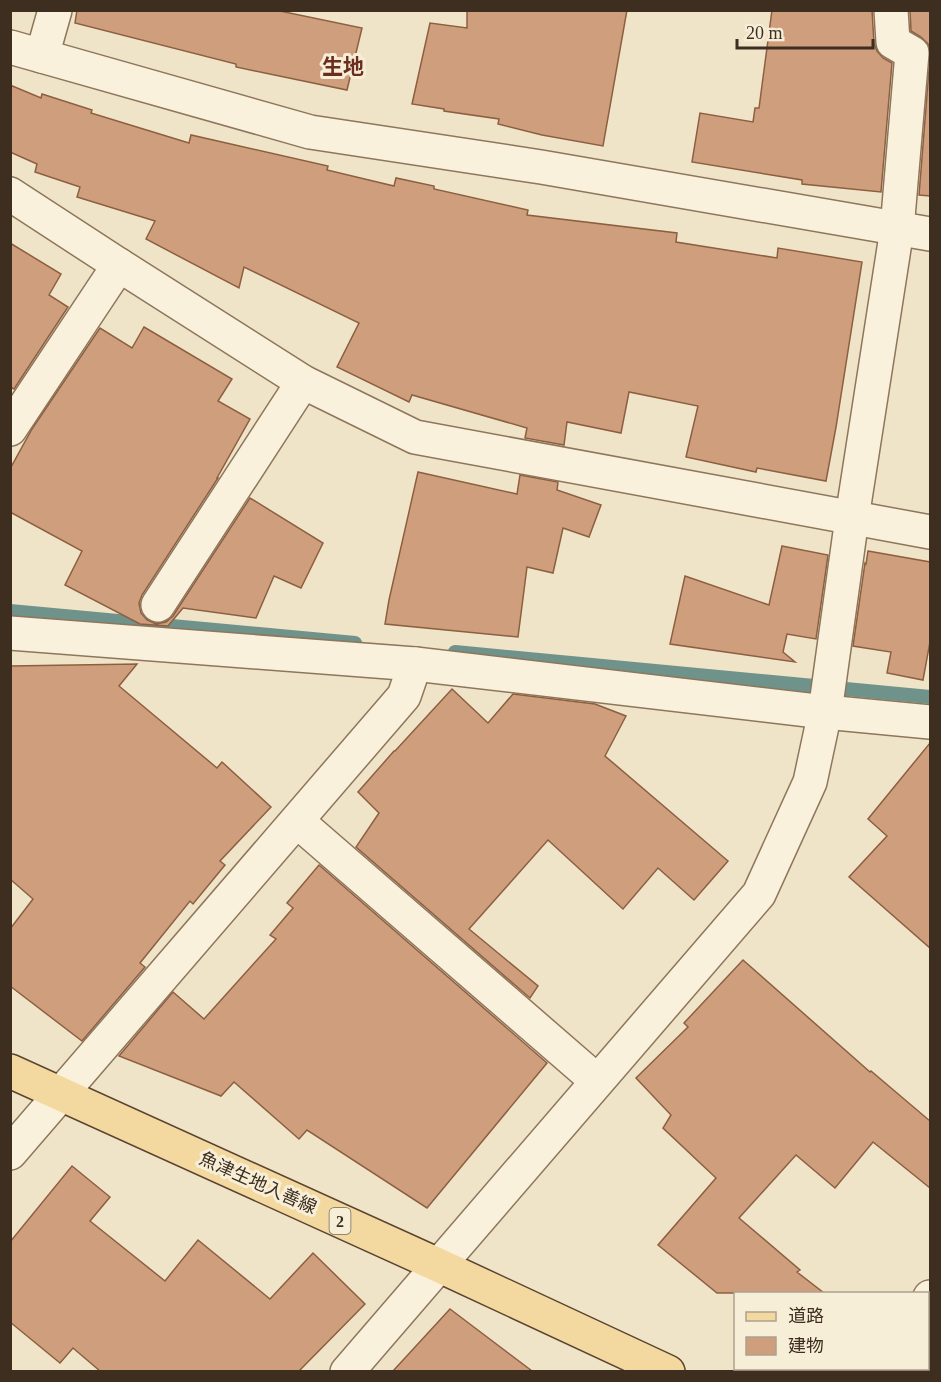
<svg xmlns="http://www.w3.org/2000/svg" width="941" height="1382" viewBox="0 0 941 1382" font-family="'Times New Roman','Noto Sans JP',serif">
<rect width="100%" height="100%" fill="#f0e4c8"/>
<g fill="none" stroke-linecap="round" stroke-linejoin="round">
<g stroke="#6f938a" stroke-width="14">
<path d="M10,611L355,643"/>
<path d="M455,652L930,697"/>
</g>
</g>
<g fill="#cf9f7d" stroke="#8d5f41" stroke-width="1.5">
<path d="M77,10L280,11L362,28L347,90L236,67V64L75,23Z"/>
<path d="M467,10H627L603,146L542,135L498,124L499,119L444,111V109L412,104L430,23L467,28Z"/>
<path d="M772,10H872L874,43L877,51L883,58L892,63L881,192L802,184V180L692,162L700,113L753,122L755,108H759Z"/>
<path d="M910,10H930V53L928,44L921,37L911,31Z"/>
<path d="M930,57V196L919,195Z"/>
<path d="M10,85L41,98L42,94L92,110L91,113L189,143L191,135L328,166L327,170L394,186L396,178L434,186V189L528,210L527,215L677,233L676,242L777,258L778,248L862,262L836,427L826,481L757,468L756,472L686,457L698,406L629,392L621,433L567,422L564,445L525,438L527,428L412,395L409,402L337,367L359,323L244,267L239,288L146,239L155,221L77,197L80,187L35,172L37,164L10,152Z"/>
<path d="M10,243L61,274L49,295L68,307L14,389L10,387Z"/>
<path d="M144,327L232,379L218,401L250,419L217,478H218L142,595L139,603L141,613L147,620L156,624L166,622L173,616L250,498L323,543L301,588L274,576L256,618L183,608L168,626L140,624L65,585L82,551L10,512V469L32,429L100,328L132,348Z"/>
<path d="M418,472L517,494L520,475L558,482L557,490L601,505L589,537L563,528L553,573L527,567L518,637L385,624L389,600Z"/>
<path d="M782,546L828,555L816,639L787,634L783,652L795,662L670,644L685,576L769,605Z"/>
<path d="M868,551L930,562V642L923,680L887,673L891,652L853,646L865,563L866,564Z"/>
<path d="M137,664L119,686L217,768L222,762L271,807L220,861L225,865L193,904L190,901L140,963L145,967L82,1041L10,986V929L33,899L10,879V666Z"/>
<path d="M452,689L488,723L513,694L595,704L626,716L605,756L728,861L694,900L658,868L623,909L548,840L469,929L538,986L530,998L356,847L379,813L358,792L394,751H395Z"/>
<path d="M930,743V948L849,877L887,836L868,819Z"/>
<path d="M319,865L547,1063L427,1208L307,1130L299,1139L234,1082L221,1096L119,1056L173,992L204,1019L276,939L270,935L293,908L287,903Z"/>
<path d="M743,960L870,1072L871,1071L930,1121V1188L873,1142L835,1188L796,1155L739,1218L800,1270L797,1272L824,1293H717L658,1245L716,1178L663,1128L671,1115L636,1078L688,1027L684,1023Z"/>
<path d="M72,1166L110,1197L90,1221L165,1281L198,1240L270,1299L313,1253L365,1304L299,1371H100L73,1348L60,1363L10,1322V1242Z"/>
<path d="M450,1309L532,1371H393Z"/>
</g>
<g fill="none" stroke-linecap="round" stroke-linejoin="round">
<g stroke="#8d765c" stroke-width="36">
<g id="minor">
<path d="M10,47L310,132L541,167L930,234"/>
<path d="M42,56L55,10"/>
<path d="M10,194L119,265L303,382L415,437L930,532"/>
<path d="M10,429L119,265"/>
<path d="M158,605L303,382"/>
<path d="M10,633L415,664L404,696L10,1153"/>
<path d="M415,664L825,712L930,722"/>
<path d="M297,821L597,1081"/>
<path d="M928,1301L930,1297"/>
<path d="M347,1372L759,894L810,782L825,712L852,518L897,229L912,53L893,42L891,10"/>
<path d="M867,1372L869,1368"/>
</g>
</g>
<g stroke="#5b4430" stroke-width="36">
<path id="primary" d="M10,1071L438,1265L668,1372"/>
</g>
<use href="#minor" stroke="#faf1dc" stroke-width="33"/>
<use href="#primary" stroke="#f3d9a0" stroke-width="33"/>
</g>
<g text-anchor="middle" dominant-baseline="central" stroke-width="6" stroke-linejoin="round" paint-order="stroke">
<rect fill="#f7eed8" stroke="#756857" stroke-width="1.5" x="329.5" y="1208" width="21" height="26" rx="4.5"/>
<g font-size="16" font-weight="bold" fill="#3d2e20">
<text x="340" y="1221">2</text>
</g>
<g font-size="18" fill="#3d2e20" stroke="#f7eed8">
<text transform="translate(258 1183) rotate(24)">魚津生地入善線</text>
</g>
<g font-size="21" font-weight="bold" fill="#6b2e1e" stroke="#f7eed8">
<text x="343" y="67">生地</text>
</g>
</g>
<rect width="941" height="1382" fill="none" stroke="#3d2e20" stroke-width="24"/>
<rect x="734" y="1292" width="195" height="78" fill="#f7eed8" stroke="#ada18e" stroke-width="1.5"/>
<rect x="746" y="1312" width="30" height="9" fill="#f3d9a0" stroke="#ada18e" stroke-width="1.5"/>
<text x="788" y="1322" font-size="18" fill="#3d2e20">道路</text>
<rect x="746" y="1337" width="30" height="18" fill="#cf9f7d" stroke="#ada18e" stroke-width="1.5"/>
<text x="788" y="1352" font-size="18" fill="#3d2e20">建物</text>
<path d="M737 39v9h136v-9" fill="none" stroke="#3d2e20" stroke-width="3"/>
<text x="746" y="39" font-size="18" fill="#3d2e20" stroke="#f7eed8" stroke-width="4.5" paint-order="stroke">20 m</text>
</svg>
